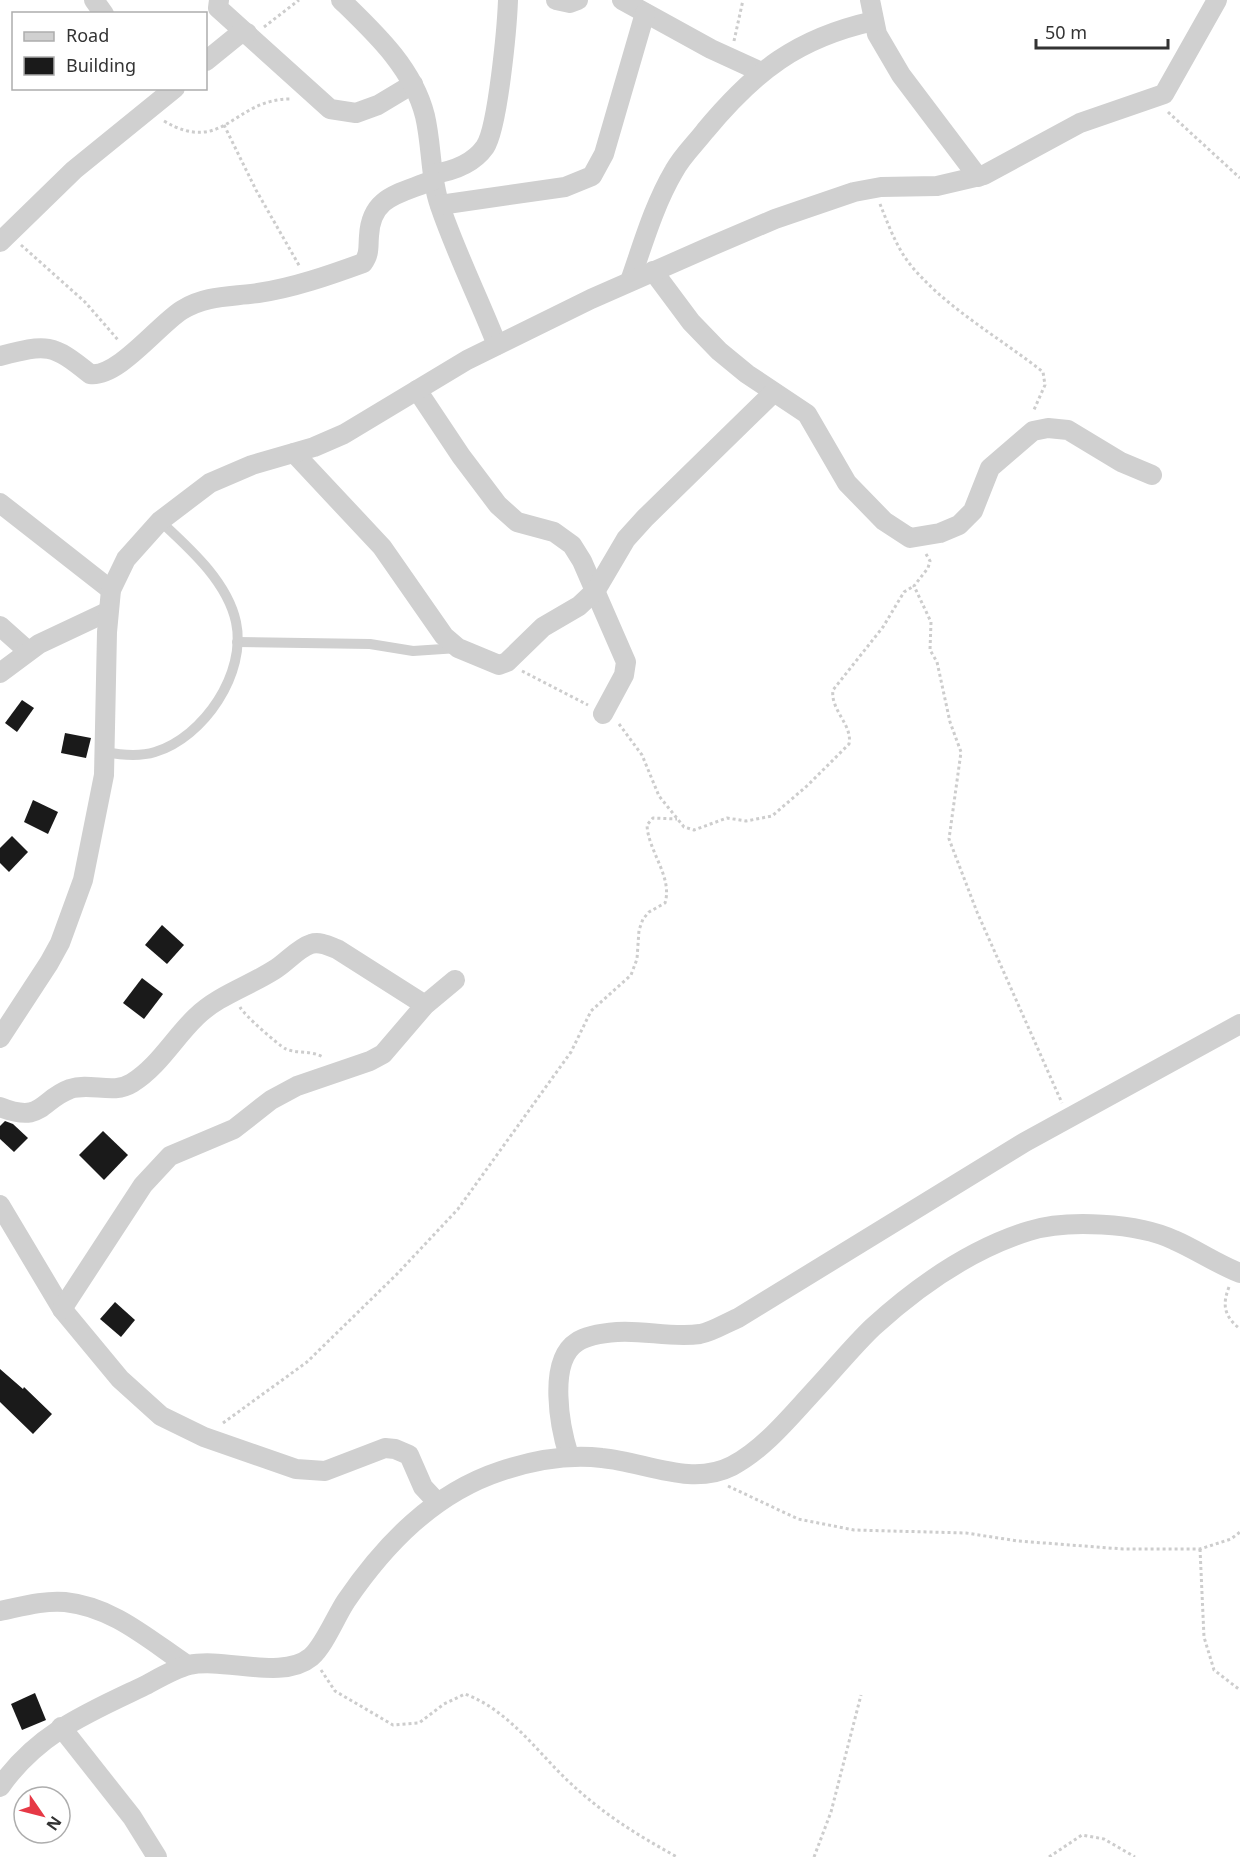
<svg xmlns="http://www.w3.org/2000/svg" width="1240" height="1857" viewBox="0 0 1240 1857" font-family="'Noto Sans',sans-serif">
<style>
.building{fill:#1a1a1a}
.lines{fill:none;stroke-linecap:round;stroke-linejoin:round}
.path{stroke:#cdcdcd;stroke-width:3;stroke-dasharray:3 3;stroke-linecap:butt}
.lane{stroke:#d0d0d0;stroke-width:10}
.street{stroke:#d0d0d0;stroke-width:20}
</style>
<rect width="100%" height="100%" fill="#fff"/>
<!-- building -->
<g class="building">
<path d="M 22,700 L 34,708 L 17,732 L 5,723 Z"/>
<path d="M 65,733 L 91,738 L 86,758 L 61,753 Z"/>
<path d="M 33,800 L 58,812 L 48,834 L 24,822 Z"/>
<path d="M 12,836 L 28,852 L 9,872 L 0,863 L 0,848 Z"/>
<path d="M 162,925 L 184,945 L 167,964 L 145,945 Z"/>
<path d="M 142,978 L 163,994 L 144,1019 L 123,1003 Z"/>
<path d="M 5,1121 L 13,1124 L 28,1138 L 14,1152 L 0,1139 L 0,1126 Z"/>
<path d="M 103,1131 L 128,1155 L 104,1180 L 79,1155 Z"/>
<path d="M 115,1302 L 135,1320 L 121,1337 L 100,1319 Z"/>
<path d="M 0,1369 L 23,1389 L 24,1387 L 52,1414 L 33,1434 L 0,1402 Z"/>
<path d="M 35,1693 L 46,1720 L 22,1730 L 11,1704 Z"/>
</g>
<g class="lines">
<!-- path -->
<g class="path">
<path d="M 264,27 L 299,0"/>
<path d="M 734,41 L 743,0"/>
<path d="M 1168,112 L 1240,178"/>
<path d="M 164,121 C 224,156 233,99 290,99"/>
<path d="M 224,125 L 256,190 L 300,267"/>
<path d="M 880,204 C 888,224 896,246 909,263 C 944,307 999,337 1043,372 L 1045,385 L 1033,412"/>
<path d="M 21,245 L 85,302 L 119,341"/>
<path d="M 926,554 L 930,561 L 928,568 L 914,586 L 931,622 L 930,650 L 937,662 L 950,722 L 961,752 L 949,839 L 977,912 L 1062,1103"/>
<path d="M 522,671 L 588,705"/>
<path d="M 619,724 L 642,755 L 659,796 L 684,827 L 694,830 L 727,818 L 746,821 L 772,816 L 808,785 L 849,744 C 853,725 830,710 833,690 L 883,627 L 904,592 L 914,586"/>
<path d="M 240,1007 C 244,1015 278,1045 286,1049 C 298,1054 310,1050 323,1057"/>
<path d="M 1229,1287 C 1222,1305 1224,1316 1240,1329"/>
<path d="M 223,1423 L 307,1362 L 397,1274 L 458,1209 L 571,1052 L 591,1011 L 631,975 L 637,959 L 639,930 L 643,919 L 649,912 L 665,903 C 673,877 648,851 647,825 L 653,818 L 677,819"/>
<path d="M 728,1486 L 798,1519 L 854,1530 L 966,1533 L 1018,1541 L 1123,1549 L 1200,1549 L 1231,1539 L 1240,1532"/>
<path d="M 1200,1549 L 1204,1637 L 1214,1670 L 1240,1690"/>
<path d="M 321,1670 L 335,1691 L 393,1725 L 419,1723 L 444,1704 L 465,1694 C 508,1710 535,1749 567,1780 C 603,1814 634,1833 677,1857"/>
<path d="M 814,1857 L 831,1812 L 861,1695"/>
<path d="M 1049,1857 L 1082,1835 L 1104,1839 L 1135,1857"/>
</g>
<!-- lane -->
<g class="lane">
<path d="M 237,642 L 370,644 L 413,651 L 458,648"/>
<path d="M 105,752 C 121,755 139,757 155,752 C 204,737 247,673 236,622 C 227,581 189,548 160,521"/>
</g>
<!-- street -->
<g class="street">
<path d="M 94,0 L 104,14"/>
<path d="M 219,0 L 218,8 L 330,109 L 356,113 L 378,105 L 413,84"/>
<path d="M 341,0 C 375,33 413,68 425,116 C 432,146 430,177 440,206 C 456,253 479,299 497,345"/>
<path d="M 556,0 L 570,3 L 578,0"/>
<path d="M 622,0 L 711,49 L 761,72"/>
<path d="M 870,0 L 877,34 L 901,75 L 978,177"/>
<path d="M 206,61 L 238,35 L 247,33"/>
<path d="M 433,174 C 453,171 473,164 485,147 C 498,128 507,26 508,0"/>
<path d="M 440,205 L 565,187 L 592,176 L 604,154 L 645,13"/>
<path d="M 0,242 L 74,170 L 175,88"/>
<path d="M 653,271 L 691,322 L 719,351 L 747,374 L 807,414 L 847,483 L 884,521 L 910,538 L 940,533 L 959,525 L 973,511 L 990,468 L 1033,431 L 1048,428 L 1068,430 L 1121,462 L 1152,475"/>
<path d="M 630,281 C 643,244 654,205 674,171 C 682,156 695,144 705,131 C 755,71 797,38 874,21"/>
<path d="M 0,356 C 47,344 52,343 90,374 C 118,378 159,324 182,310 C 206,295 231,297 258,293 C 293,288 330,275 363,263 C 370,254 368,246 369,236 C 371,195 401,194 433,180"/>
<path d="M 417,390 L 461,456 L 498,505 L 517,522 L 554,532 L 572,545 L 582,561 L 626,662 L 624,675 L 603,714"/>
<path d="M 294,453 L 382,547 L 444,636 L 458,648 L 499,665 L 507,662 L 543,627 L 579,606 L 596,590 L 626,539 L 645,518 L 773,393"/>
<path d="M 0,503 L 111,590"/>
<path d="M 0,626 L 28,651"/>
<path d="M 0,673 L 39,644 L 107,612"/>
<path d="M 0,1038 L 49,963 L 60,943 L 83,880 L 104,775 L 107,632 L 111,590 L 126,559 L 160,521 L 210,483 L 252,465 L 314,447 L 344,434 L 467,360 L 591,299 L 707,248 L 775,219 L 854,192 L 881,187 L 937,186 L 984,175 L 1080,123 L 1164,94 L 1217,0"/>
<path d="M 0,1107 C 43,1124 40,1100 70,1089 C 91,1082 113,1095 132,1083 C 159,1066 174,1038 196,1017 C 217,996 249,986 274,970 C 286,963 298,948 311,944 C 320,941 329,946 337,949 L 425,1005"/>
<path d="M 0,1205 L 62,1309 L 120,1379 L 161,1416 L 204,1437 L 296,1469 L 325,1471 L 385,1448 L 395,1449 L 409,1455 L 423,1487 L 437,1502"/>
<path d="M 62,1309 L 143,1185 L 170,1156 L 234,1129 L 271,1100 L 297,1086 L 370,1061 L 383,1054 L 425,1005 L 455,980"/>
<path d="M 569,1456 C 560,1428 547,1361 577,1342 C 587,1335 604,1333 617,1332 C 644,1330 672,1338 700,1334 C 712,1332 726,1323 738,1318 L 1025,1142 L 1240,1024"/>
<path d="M 0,1611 C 20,1607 44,1600 65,1602 C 113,1607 148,1639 187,1665"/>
<path d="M 61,1727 L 132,1817 L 157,1857"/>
<path d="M 0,1787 C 37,1734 85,1714 142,1687 C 156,1680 173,1669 189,1665 C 225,1657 282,1681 311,1657 C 324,1646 336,1616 346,1601 C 385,1544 434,1493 501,1471 C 534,1460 568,1454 602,1458 C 645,1462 691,1487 732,1466 C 764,1449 789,1418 813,1392 C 833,1371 852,1347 873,1327 C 918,1286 971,1249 1029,1231 C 1067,1219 1138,1223 1174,1240 C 1197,1250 1217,1264 1240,1273"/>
</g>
</g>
<!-- legend -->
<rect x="12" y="12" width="195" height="78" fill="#ffffff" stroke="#adadad" stroke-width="1.5"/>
<rect x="24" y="32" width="30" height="9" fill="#d0d0d0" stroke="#adadad" stroke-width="1.5"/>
<text x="66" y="42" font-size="18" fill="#333333">Road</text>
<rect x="24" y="57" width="30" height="18" fill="#1a1a1a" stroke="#adadad" stroke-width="1.5"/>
<text x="66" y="72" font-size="18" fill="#333333">Building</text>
<!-- north arrow -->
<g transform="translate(42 1815) rotate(125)"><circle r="28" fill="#ffffff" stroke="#adadad" stroke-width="1.5"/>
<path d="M0-4.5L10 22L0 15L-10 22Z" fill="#e63946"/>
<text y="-9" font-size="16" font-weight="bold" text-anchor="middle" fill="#333333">N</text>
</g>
<!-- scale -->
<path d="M1036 39v9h132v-9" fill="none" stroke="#333333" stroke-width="3"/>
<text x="1045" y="39" font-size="18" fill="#333333" stroke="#ffffff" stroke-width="4.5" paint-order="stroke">50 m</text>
</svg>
